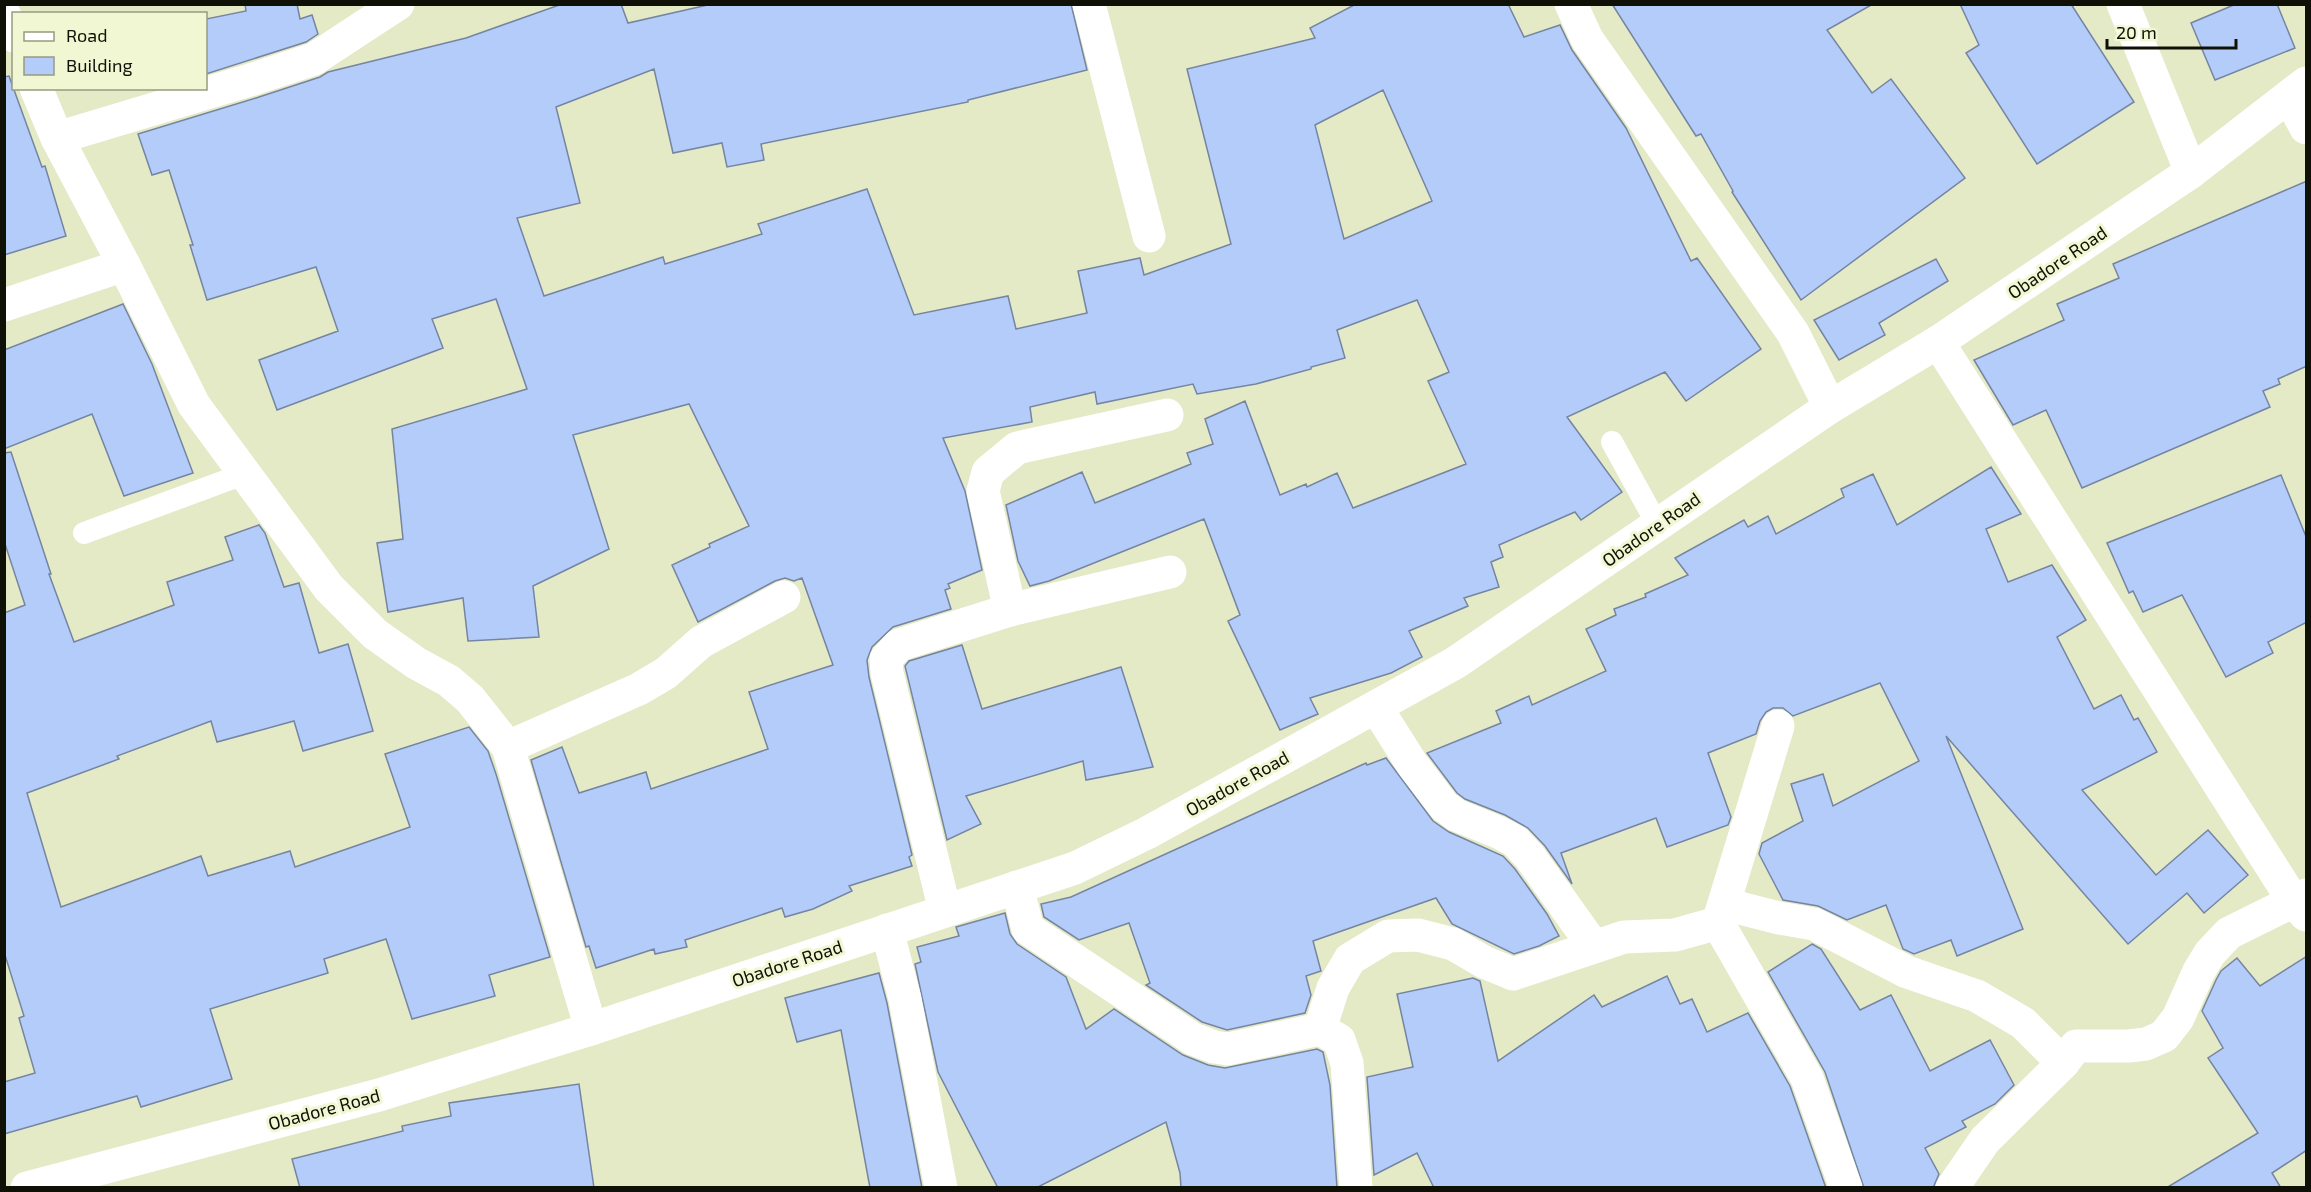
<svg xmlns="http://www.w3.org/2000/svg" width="2311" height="1192" viewBox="0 0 2311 1192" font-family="'Exo 2',sans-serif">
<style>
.building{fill:#b3ccfa;stroke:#7585a1;stroke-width:1.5;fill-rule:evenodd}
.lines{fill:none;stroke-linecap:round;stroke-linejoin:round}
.service{stroke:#fff;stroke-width:22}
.minor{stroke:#fff;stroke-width:33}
.labels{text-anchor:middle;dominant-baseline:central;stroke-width:6;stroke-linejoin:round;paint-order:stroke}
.street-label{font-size:18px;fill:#101106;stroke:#f2f7d3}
</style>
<rect width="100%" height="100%" fill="#e4e9c6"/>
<!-- building -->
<g class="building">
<path d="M 245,4 L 297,4 L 300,19 L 312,15 L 318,34 L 306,42 L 206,74 L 206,19 L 246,11 Z"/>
<path d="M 562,4 L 621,4 L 628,23 L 712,4 L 1071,4 L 1087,70 L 968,100 L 968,102 L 761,144 L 764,160 L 727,167 L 722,143 L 673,153 L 654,69 L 556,107 L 580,203 L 517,218 L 544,296 L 663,257 L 665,264 L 762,234 L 758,224 L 867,189 L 914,315 L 1008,296 L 1016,329 L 1087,313 L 1078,271 L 1140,258 L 1144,275 L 1231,244 L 1187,69 L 1315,38 L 1310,28 L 1356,4 L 1508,4 L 1524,37 L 1560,25 L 1572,50 L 1626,128 L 1691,261 L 1697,258 L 1761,349 L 1686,401 L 1665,372 L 1567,417 L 1622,492 L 1581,520 L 1575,512 L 1499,545 L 1503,557 L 1491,562 L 1499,587 L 1464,598 L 1468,606 L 1409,631 L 1422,657 L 1391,673 L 1310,698 L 1318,714 L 1280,730 L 1228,621 L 1240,615 L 1204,519 L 1049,581 L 1030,586 L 1018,561 L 1006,505 L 1082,472 L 1095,503 L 1191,464 L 1187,453 L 1213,444 L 1205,419 L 1245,401 L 1280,495 L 1306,484 L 1307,487 L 1337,473 L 1353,508 L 1466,464 L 1428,381 L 1449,372 L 1417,300 L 1337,330 L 1345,358 L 1311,367 L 1311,369 L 1256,384 L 1197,394 L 1193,384 L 1097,404 L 1095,392 L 1030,407 L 1032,422 L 943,438 L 965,491 L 982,570 L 948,584 L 950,588 L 945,590 L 951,609 L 893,627 L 872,647 L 867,660 L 869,677 L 912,855 L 909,857 L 912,866 L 849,886 L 852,891 L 813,909 L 785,917 L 782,908 L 685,940 L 687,947 L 655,954 L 654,949 L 596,968 L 589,946 L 586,947 L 531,760 L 562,747 L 579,793 L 646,772 L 651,789 L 768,749 L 749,692 L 833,665 L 802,578 L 794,581 L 785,578 L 775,581 L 698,622 L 672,565 L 710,547 L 709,544 L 749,526 L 689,404 L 573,435 L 609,549 L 533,586 L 539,637 L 468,641 L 463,598 L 388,612 L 377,543 L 403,539 L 392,429 L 527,389 L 496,299 L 432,319 L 443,348 L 277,410 L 259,360 L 338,331 L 316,267 L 207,300 L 190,245 L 193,245 L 169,170 L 152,175 L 138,134 L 256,98 L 320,77 L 328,72 L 466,38 ZM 1383,90 L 1432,201 L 1344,239 L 1315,125 Z"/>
<path d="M 1612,4 L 1873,4 L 1827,30 L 1872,93 L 1891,79 L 1965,178 L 1801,300 L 1732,192 L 1733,191 L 1701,134 L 1696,136 Z"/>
<path d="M 1960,4 L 2071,4 L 2134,102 L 2037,164 L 1966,53 L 1979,45 Z"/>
<path d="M 2236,4 L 2277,4 L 2295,48 L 2215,80 L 2191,23 Z"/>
<path d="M 9,76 L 42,167 L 45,166 L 66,236 L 4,255 L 4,77 Z"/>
<path d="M 2307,181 L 2307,366 L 2278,379 L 2280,384 L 2263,391 L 2270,407 L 2082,488 L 2046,410 L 2013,425 L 1974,360 L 2064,320 L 2057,304 L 2119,278 L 2113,264 Z"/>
<path d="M 1936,259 L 1948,281 L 1879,323 L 1885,335 L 1839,360 L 1814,320 Z"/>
<path d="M 123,304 L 152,364 L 193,473 L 124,496 L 92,414 L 4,449 L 4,350 Z"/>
<path d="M 11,452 L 51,574 L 49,574 L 74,642 L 174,605 L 167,582 L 233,560 L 225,537 L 259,525 L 265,533 L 284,587 L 299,583 L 319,653 L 348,644 L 373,731 L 303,751 L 294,721 L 217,742 L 211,721 L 117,756 L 119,759 L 27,793 L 61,907 L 201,856 L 208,876 L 290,851 L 295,867 L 410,827 L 385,754 L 469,727 L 488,751 L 496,774 L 550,957 L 489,975 L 495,996 L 412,1019 L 386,939 L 324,959 L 328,973 L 210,1009 L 232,1079 L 141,1107 L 137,1096 L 4,1134 L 4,1082 L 35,1073 L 19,1018 L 24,1016 L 4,952 L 4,613 L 25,605 L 4,541 L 4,453 Z"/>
<path d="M 1991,467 L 2021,514 L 1986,529 L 2008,582 L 2052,565 L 2086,620 L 2057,637 L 2094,709 L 2121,695 L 2134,720 L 2138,718 L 2157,752 L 2082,790 L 2156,875 L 2208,830 L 2248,875 L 2204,913 L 2187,893 L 2128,944 L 1946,736 L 2023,929 L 1957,956 L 1951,940 L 1914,954 L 1903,949 L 1886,905 L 1847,920 L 1818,906 L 1783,900 L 1759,854 L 1762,843 L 1803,821 L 1791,784 L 1823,774 L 1833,806 L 1919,761 L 1880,683 L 1793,716 L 1783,708 L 1773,708 L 1766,712 L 1760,721 L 1756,734 L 1708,753 L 1731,817 L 1728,825 L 1667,847 L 1656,818 L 1561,853 L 1572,884 L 1545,846 L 1528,828 L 1505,815 L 1465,799 L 1457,793 L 1427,753 L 1501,723 L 1496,711 L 1529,696 L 1532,705 L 1606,671 L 1586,629 L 1616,615 L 1614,609 L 1646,597 L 1645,594 L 1688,575 L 1675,558 L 1744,520 L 1748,527 L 1768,516 L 1776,534 L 1844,497 L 1841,489 L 1873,474 L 1897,525 Z"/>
<path d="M 2281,475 L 2307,539 L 2307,622 L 2268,642 L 2273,653 L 2226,677 L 2182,595 L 2143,612 L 2133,591 L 2129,593 L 2107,543 Z"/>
<path d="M 962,645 L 982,709 L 1121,667 L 1153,767 L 1086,780 L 1083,761 L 966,796 L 981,824 L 947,840 L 905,666 L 909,661 Z"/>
<path d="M 1386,758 L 1433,821 L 1449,832 L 1503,856 L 1515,869 L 1547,914 L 1559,936 L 1539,946 L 1514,954 L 1452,924 L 1436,898 L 1313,941 L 1321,971 L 1306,976 L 1311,995 L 1305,1013 L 1227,1030 L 1202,1022 L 1146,985 L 1150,983 L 1129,923 L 1079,940 L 1044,917 L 1041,904 L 1071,897 L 1366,763 L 1367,765 Z"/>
<path d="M 1005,913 L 1010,934 L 1017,944 L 1066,977 L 1086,1029 L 1114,1009 L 1183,1055 L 1208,1065 L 1225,1068 L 1317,1049 L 1323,1052 L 1330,1085 L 1337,1188 L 1181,1188 L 1180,1173 L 1166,1122 L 1036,1188 L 998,1188 L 938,1072 L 915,964 L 921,962 L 917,947 L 959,936 L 956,927 Z"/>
<path d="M 1812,944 L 1821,949 L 1860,1010 L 1891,995 L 1930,1071 L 1990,1040 L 2014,1085 L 1995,1104 L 1962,1121 L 1966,1127 L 1925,1148 L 1939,1174 L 1933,1188 L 1864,1188 L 1825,1072 L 1768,972 Z"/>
<path d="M 2307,956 L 2307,1150 L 2272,1173 L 2281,1188 L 2166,1188 L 2258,1133 L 2208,1058 L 2223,1048 L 2202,1011 L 2216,980 L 2221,971 L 2237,958 L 2260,986 Z"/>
<path d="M 879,973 L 887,1003 L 922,1188 L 870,1188 L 841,1030 L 797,1042 L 785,998 Z"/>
<path d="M 1667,976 L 1680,1004 L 1692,999 L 1707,1032 L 1748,1013 L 1790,1086 L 1826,1188 L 1434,1188 L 1417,1153 L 1374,1175 L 1367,1077 L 1413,1067 L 1397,994 L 1473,978 L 1480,981 L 1498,1061 L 1594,995 L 1602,1007 Z"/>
<path d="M 579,1084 L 594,1188 L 300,1188 L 292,1159 L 403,1131 L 402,1126 L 451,1116 L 449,1103 Z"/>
</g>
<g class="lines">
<!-- service -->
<g class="service">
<path d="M 1612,442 L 1657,524"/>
<path d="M 84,533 L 244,474"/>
</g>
<!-- minor -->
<g class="minor">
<path d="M 1089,4 L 1149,236"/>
<path d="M 1571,4 L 1587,39 L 1793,333 L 1830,407"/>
<path d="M 2123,4 L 2191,172"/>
<path d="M 4,14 L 14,36"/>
<path d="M 36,88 L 57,138 L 124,265 L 194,405 L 329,588 L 375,634 L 416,663 L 449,681 L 470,699 L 508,747 L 591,1029"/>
<path d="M 2289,97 L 2306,128"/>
<path d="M 57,138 L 250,80 L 314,59 L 398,4"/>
<path d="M 4,305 L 124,265"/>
<path d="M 1938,342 L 2294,902 L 2306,915"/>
<path d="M 1010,610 L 983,491 L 988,472 L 1017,448 L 1167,415"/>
<path d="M 1376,707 L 1412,764 L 1444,806 L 1456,815 L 1498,832 L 1515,841 L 1530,857 L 1594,947"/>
<path d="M 508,747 L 639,689 L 666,673 L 701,642 L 784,597"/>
<path d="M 1017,887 L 1028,929 L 1193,1039 L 1214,1047 L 1228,1049 L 1320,1029 L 1339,1040 L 1347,1063 L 1356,1188"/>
<path d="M 1724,904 L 1779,918 L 1814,924 L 1907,972 L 1977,996 L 2023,1023 L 2063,1063"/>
<path d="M 945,911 L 887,673 L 886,659 L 899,645 L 1010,610 L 1170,572"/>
<path d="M 1718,923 L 1807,1078 L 1846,1188"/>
<path d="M 887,930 L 905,999 L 941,1188"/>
<path d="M 1320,1029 L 1333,988 L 1350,959 L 1388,936 L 1418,935 L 1453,944 L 1484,962 L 1513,974 L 1624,937 L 1675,935 L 1718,923 L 1778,726"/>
<path d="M 27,1188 L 379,1095 L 591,1029 L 1075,868 L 1147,833 L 1455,663 L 1830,407 L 1938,342 L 2191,172 L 2306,83"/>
<path d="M 1952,1188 L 1985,1140 L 2063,1063 L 2076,1046 L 2129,1046 L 2146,1044 L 2164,1036 L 2178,1018 L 2199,971 L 2210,953 L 2229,933 L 2306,895"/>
</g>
</g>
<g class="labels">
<!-- street labels -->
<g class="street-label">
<text transform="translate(2057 262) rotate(-34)">Obadore Road</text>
<text transform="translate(1651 529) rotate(-35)">Obadore Road</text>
<text transform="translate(1237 783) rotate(-29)">Obadore Road</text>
<text transform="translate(787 963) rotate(-18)">Obadore Road</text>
<text transform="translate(324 1109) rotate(-15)">Obadore Road</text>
</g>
</g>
<!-- border -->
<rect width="2311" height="1192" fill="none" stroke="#101106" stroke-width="12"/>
<!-- legend -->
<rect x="12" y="12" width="195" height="78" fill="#f2f7d3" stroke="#989b81" stroke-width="1.5"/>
<rect x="24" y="32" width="30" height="9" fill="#ffffff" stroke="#989b81" stroke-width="1.5"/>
<text x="66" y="42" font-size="18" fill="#101106">Road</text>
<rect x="24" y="57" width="30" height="18" fill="#b3ccfa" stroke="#989b81" stroke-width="1.5"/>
<text x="66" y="72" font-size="18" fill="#101106">Building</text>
<!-- scale -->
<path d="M2107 39v9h129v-9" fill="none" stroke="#101106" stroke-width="3"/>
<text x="2116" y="39" font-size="18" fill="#101106" stroke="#f2f7d3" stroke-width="4.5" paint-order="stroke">20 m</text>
</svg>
